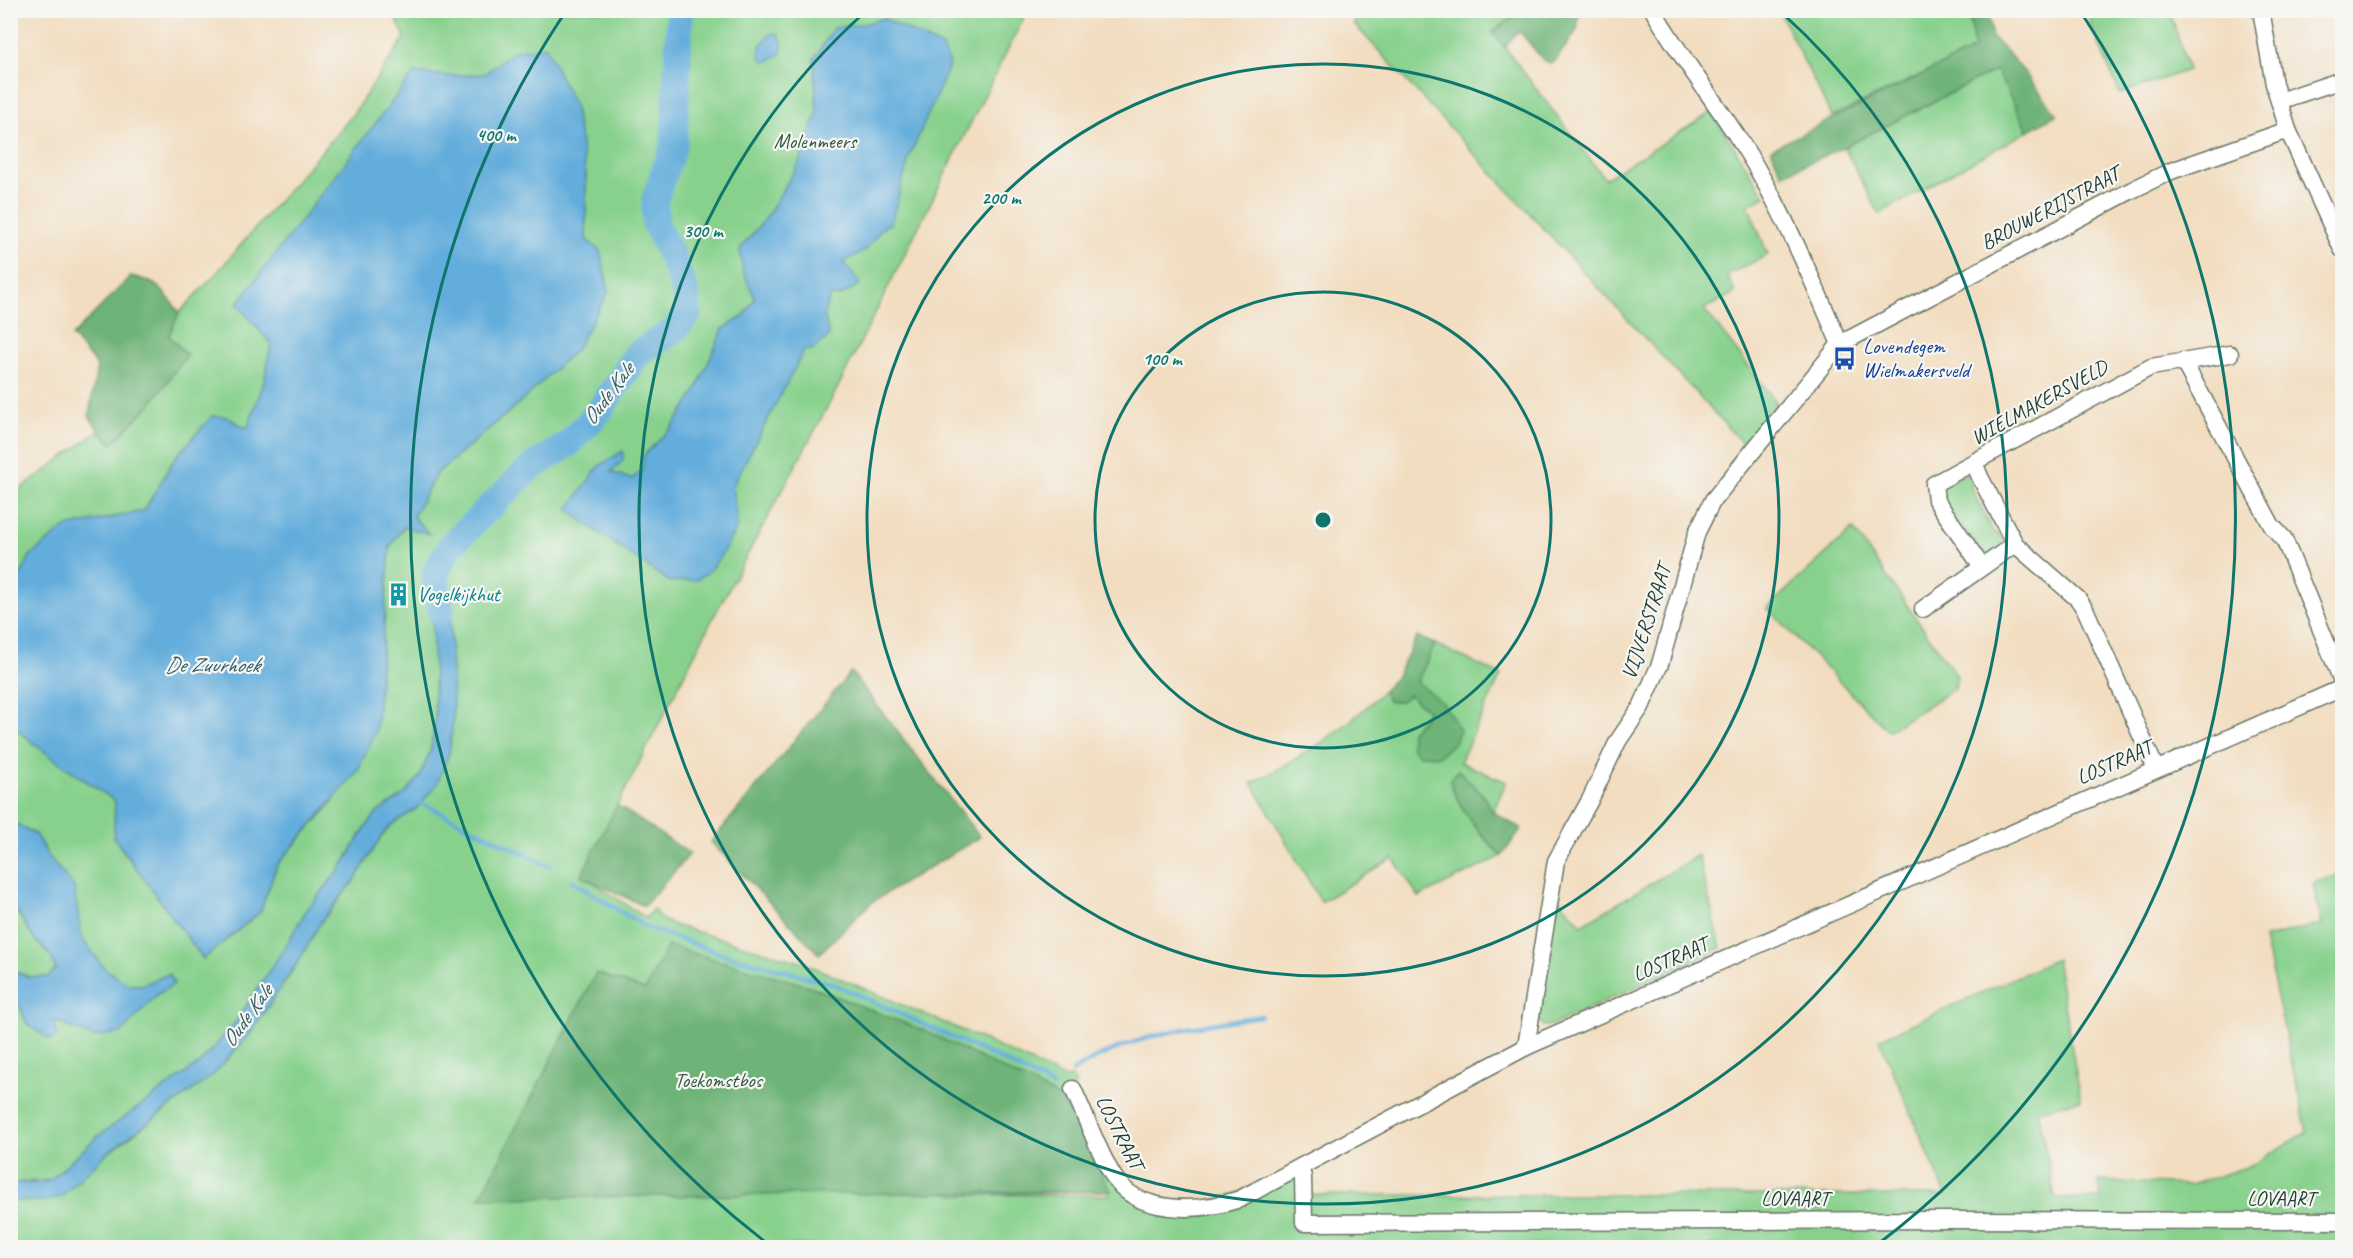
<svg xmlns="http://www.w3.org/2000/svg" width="2353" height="1258" viewBox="0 0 2353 1258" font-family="Caveat,sans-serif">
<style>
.green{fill:#88d18d;stroke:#548760;stroke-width:1.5;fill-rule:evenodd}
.forest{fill:#6eb378;stroke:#467856;stroke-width:1.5}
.water{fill:#64addc;stroke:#427588;stroke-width:1.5}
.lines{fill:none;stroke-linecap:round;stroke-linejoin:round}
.stream{stroke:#64addc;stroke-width:4.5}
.river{stroke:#64addc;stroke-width:27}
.minor-casing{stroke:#697565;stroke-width:19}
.minor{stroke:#fff;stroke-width:16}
.ring{fill:none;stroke:#0f766e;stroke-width:3}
.labels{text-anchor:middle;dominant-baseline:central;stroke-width:4.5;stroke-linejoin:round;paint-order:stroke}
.park-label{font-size:21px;fill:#345b46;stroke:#f6f6f2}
.street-label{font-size:21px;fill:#1f3d34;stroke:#f6f6f2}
.transit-label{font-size:21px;fill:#164399;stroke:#f6f6f2;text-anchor:start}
.culture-label{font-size:21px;fill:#0d838f;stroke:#f6f6f2;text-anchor:start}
.water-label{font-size:22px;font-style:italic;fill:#345f66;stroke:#f6f6f2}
.centre{fill:#0f766e;stroke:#f6f6f2;stroke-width:3}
.ring-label{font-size:18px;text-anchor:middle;font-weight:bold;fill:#0f766e;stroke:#f6f6f2;stroke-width:4.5;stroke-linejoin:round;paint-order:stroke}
</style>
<rect width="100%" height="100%" fill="#f6f6f2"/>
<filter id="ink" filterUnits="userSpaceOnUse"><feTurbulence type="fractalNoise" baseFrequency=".0167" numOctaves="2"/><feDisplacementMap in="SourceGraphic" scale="12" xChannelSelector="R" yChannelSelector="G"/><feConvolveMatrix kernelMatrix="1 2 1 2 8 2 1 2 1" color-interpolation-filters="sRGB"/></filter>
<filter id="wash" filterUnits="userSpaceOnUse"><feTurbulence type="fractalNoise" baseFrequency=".008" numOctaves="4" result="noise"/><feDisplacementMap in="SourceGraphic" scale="24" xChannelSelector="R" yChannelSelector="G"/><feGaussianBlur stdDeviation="1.35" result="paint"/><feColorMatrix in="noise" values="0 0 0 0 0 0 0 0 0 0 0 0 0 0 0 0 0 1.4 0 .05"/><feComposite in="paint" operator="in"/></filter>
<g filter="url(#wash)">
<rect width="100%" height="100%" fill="#f2ddc0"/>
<!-- green -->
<g class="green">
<path d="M 392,11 L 673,11 L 671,99 L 668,142 L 682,145 L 688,47 L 688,11 L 1027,11 L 835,393 L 712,620 L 582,875 L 646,918 L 653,909 L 661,919 L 674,925 L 804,963 L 980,1038 L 1066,1079 L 1072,1077 L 1076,1085 L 1064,1091 L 1125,1189 L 1200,1208 L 1300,1168 L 1305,1195 L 1946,1195 L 1879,1039 L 2056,959 L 2081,1100 L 2038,1110 L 2055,1198 L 2101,1199 L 2098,1181 L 2190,1185 L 2250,1166 L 2307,1132 L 2264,938 L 2322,924 L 2313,883 L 2342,874 L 2342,1246 L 11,1247 L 11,1201 L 43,1201 L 212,1076 L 250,1034 L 301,957 L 321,922 L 356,878 L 381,837 L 390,826 L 417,808 L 453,722 L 451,641 L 436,575 L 432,604 L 435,721 L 431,749 L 420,776 L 405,794 L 378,812 L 366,827 L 341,868 L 306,911 L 285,947 L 235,1023 L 200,1063 L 97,1137 L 50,1180 L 11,1183 L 10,901 L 34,939 L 51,956 L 56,969 L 48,977 L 29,977 L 16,972 L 13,990 L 27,1024 L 54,1020 L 93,1037 L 139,1012 L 156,995 L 174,984 L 169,974 L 143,985 L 129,985 L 105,969 L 82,939 L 73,887 L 49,857 L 35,834 L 11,821 L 11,725 L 50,756 L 115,801 L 114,838 L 203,959 L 260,912 L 277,865 L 332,803 L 376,731 L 390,546 L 404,526 L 428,533 L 413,517 L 436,474 L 525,398 L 600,251 L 586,239 L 586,174 L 514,51 L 485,74 L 450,76 L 414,74 L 271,344 L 265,379 L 248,427 L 243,427 L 227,417 L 175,458 L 144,511 L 66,527 L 30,556 L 11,597 L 11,496 L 99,431 L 112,443 L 180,312 L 215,275 L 351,117 L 405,37 ZM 1110,1192 L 1109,1195 L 950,1195 L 1110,1191 Z"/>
<path d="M 1366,11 L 1523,11 L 1493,32 L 1605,179 L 1712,112 L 1765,196 L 1748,205 L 1768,255 L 1727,275 L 1735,293 L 1704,309 L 1780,407 L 1746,447 L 1353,23 Z"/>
<path d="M 1779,11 L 1969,11 L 1975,49 L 1832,117 Z"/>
<path d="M 2085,11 L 2170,11 L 2188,70 L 2120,94 Z"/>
<path d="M 1996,70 L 2028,131 L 1879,214 L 1844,147 Z"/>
<path d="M 1964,474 L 1972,478 L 1971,487 L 1993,532 L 2000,535 L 2004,539 L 2002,546 L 1989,554 L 1982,554 L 1940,497 L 1940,487 Z"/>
<path d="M 1853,529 L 1957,676 L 1955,688 L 1888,731 L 1767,608 Z"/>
<path d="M 1435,644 L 1501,675 L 1460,762 L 1506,782 L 1493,812 L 1482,794 L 1452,787 C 1462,812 1482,839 1502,856 L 1419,897 L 1393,858 L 1321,902 L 1252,783 C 1301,758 1344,731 1383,691 L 1389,702 L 1409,695 L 1427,710 L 1425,717 L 1417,724 L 1444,704 L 1417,682 Z"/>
<path d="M 1698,855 L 1721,948 L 1553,1025 L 1543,1026 L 1538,1020 L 1556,896 L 1582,925 Z"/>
</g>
<!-- forest -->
<g class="forest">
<path d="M 1523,10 L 1580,11 L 1577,30 L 1556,60 L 1550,63 L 1543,60 L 1520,32 L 1513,36 L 1505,48 L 1492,32 Z"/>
<path d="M 1969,11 L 1988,11 L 1992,37 L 2016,62 L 2057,114 L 2028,131 L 1996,70 L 1844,147 L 1782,175 L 1771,149 L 1974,49 Z"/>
<path d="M 131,276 C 158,281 164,291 179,312 L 169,336 L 187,355 L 150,405 L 112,444 L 99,431 L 89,416 L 97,366 L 72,336 Z"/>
<path d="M 1417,637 L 1435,644 L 1417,682 L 1444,704 L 1460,730 L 1455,742 L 1439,756 L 1419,755 L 1411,747 L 1411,731 L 1425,717 L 1427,710 L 1409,695 L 1401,701 L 1389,702 L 1383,691 L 1396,677 Z"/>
<path d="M 851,672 L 980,837 L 872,902 L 819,954 L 711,842 Z"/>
<path d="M 1458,770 L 1482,794 L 1493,812 L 1521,829 L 1502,856 C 1484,840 1456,804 1450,781 Z"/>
<path d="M 617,805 L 690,854 L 644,906 L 581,876 Z"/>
<path d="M 668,946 L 809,986 L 930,1033 L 1061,1098 L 1111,1191 L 480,1198 L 596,973 L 645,990 Z"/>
</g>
<!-- water -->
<g class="water">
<path d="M 883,18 L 942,47 L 950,64 L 909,158 L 891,223 L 882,228 L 866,250 L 843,262 L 860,284 L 841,296 L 830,296 L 824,313 L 829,336 L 813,350 L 805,349 L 733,485 L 737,527 L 720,557 L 709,571 L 697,580 L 670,582 L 586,524 L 568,509 L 599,466 L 623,451 L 623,460 L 611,472 L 631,479 L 643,470 L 643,456 L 672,427 L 694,395 L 723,329 L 744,316 L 755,298 L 743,272 L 740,249 L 766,218 L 798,165 L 817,114 L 814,59 L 834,28 L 868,23 Z"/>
<path d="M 777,33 C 783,41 784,46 780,55 L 773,57 L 770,61 L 764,61 L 760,57 L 760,46 L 770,34 Z"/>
<path d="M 546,46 L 575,108 L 586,174 L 586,239 L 600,251 L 609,291 L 576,349 L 525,398 L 436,474 L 413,517 L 429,534 L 404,527 L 390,546 L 376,731 L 357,772 L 277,865 L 260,912 L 203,959 L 114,838 L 115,801 L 50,756 L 11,725 L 11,597 L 30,556 L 66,527 L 144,511 L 175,458 L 212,416 L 227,417 L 243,427 L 248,427 L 265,379 L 271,344 L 237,304 L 414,73 L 450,76 L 485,74 L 514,51 Z"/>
<path d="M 435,574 L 450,603 L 453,722 L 449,754 L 436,786 L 417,808 L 390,826 L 381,837 L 356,878 L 321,922 L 301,957 L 250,1034 L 212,1076 L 109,1151 L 61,1197 L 43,1201 L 11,1201 L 11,1183 L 40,1183 L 50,1180 L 97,1137 L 200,1063 L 235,1023 L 285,947 L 306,911 L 341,868 L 366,827 L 378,812 L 405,794 L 420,776 L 431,749 L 435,721 L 432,604 Z"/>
<path d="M 11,821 L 35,834 L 49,857 L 74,887 L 82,939 L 105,969 L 129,985 L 143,985 L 169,974 L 174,984 L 156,995 L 121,1033 L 93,1037 L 55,1021 L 57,1037 L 50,1040 L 27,1024 L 13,990 L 16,972 L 29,977 L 48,977 L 56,969 L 51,956 L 34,939 L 11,901 Z"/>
<path d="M 907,1245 L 2342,1247 L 577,1247 Z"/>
</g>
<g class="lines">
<!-- stream -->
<g class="stream">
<path d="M 417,801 L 549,866"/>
<path d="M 572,881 L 646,927 L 722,954 L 834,984 L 1000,1059 L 1052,1086"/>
<path d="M 1072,1072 C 1127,1035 1196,1026 1261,1016"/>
</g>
<!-- river -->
<path class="river" d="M 441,611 L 435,574 L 450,546 L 530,468 L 567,445 L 598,413 L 638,353 L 672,332 L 688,314 L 686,294 L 673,259 L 655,223 L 655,199 L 674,144 L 680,10"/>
</g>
</g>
<g filter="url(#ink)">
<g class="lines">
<defs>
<g id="minor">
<path d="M 1653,10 C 1681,58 1715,101 1744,147 C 1783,209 1811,278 1840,344"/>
<path d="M 2261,10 L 2274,84 L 2288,130 L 2342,249"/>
<path d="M 2279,101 L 2342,80"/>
<path d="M 2183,361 L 2272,526 L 2284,539 L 2342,681"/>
<path d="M 1974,462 L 1934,484 L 1936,500 L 1982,567"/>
<path d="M 1923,609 L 2015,544"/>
<path d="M 2156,769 L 2086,611 L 2078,599 L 2015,544 L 1980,477 L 1974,462 L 2151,367 L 2230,354"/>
<path d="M 1526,1047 L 1556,861 L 1590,800 L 1618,741 L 1641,707 L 1660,664 L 1697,532 L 1713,500 L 1840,344 L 2132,190 L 2171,171 L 2288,130"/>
<path d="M 1073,1089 C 1086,1117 1097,1148 1112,1174 C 1136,1216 1201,1212 1240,1199 L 1526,1047 L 2342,688"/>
<path d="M 1300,1168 L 1303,1177 L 1304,1223 L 1947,1220 L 2342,1221"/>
</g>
</defs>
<!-- minor casing -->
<use href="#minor" class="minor-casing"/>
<!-- minor -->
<use href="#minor" class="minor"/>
</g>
</g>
<!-- distance rings -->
<g class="ring">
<circle cx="1323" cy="520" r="228"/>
<circle cx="1323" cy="520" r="456"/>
<path d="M1781 12A684 684 0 1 1 865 12"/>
<path d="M768 1244A912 912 0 0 1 562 17M2084 17A912 912 0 0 1 1878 1244"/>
</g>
<!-- icons -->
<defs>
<symbol id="bus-bare" viewBox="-9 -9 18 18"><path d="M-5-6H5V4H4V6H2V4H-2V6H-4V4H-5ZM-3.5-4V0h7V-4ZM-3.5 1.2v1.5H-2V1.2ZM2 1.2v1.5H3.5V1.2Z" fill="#1a4fb4" stroke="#f6f6f2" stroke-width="2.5" paint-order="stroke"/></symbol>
<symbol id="building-bare" viewBox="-9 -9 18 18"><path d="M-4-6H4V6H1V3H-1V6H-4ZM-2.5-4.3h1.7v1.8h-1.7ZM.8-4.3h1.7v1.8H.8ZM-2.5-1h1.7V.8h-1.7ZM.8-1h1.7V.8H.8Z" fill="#0f9aa8" stroke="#f6f6f2" stroke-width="2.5" paint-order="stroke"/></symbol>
</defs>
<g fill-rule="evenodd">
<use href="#bus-bare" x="1828" y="342" width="33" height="33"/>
<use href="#building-bare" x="382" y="578" width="33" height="33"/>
</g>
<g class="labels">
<!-- park labels -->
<g class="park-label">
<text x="815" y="141">Molenmeers</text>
<text x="718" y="1080">Toekomstbos</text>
</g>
<!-- street labels -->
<g class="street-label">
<text transform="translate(2050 208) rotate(-28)">BROUWERIJSTRAAT</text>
<text transform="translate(2039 402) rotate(-29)">WIELMAKERSVELD</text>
<text transform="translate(1646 622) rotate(-72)">VIJVERSTRAAT</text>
<text transform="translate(2114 762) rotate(-24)">LOSTRAAT</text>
<text transform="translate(1670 959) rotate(-24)">LOSTRAAT</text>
<text transform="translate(1120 1132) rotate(63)">LOSTRAAT</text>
<text x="1795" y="1198">LOVAART</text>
<text x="2281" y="1198">LOVAART</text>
</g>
<!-- transit labels -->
<g class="transit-label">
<text x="1863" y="346">Lovendegem<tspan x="1863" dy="24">Wielmakersveld</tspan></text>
</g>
<!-- culture labels -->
<g class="culture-label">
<text x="417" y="594">Vogelkijkhut</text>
</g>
<!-- water labels -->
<g class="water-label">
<text transform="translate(608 394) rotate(-53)">Oude Kale</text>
<text x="212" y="665">De Zuurhoek</text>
<text transform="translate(247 1016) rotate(-54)">Oude Kale</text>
</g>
</g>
<circle cx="1323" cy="520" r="9" class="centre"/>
<g class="ring-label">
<text x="496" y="141">400 m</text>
<text x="1001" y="204">200 m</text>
<text x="703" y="237">300 m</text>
<text x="1162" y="365">100 m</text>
</g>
<!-- margin -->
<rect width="2353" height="1258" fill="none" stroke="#f6f6f2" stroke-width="36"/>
</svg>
